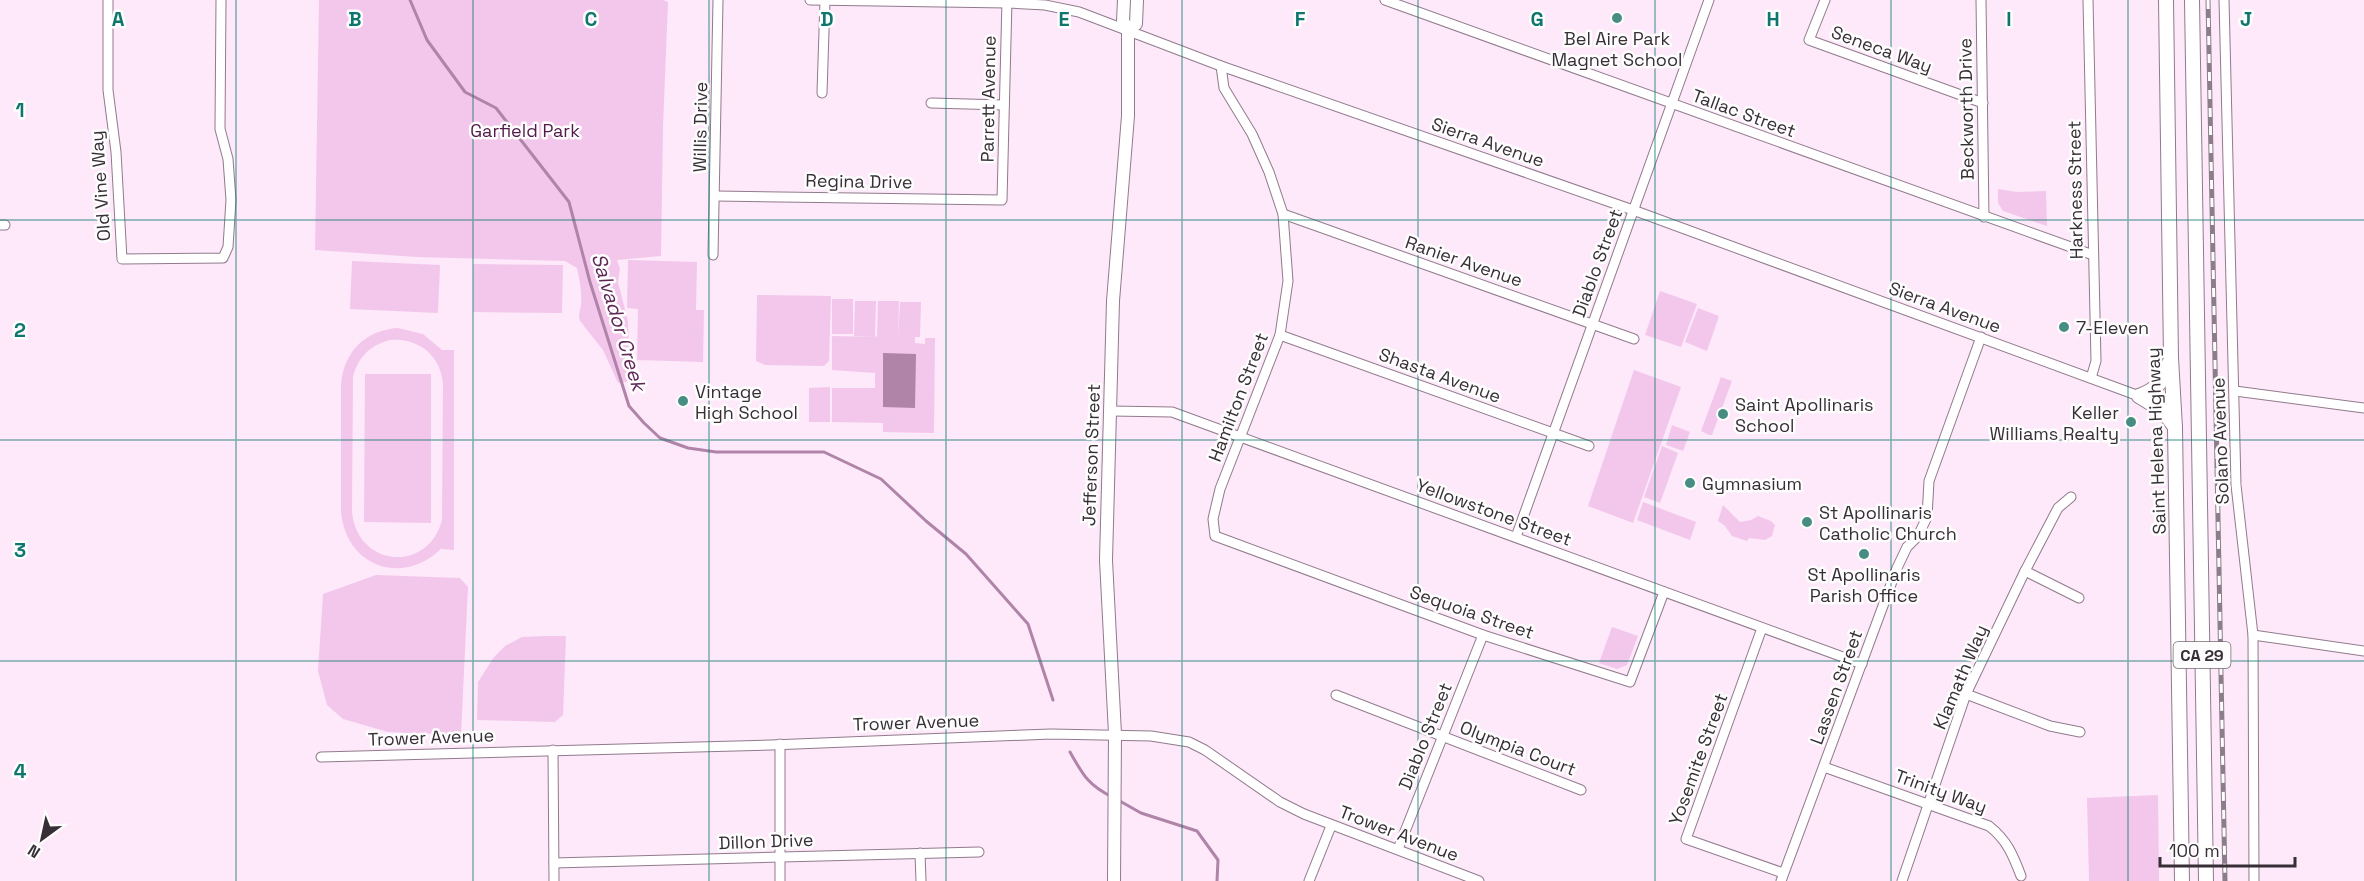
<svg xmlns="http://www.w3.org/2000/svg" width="2364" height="881" viewBox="0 0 2364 881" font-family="'Space Grotesk',sans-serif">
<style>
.green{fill:#f3c7eb;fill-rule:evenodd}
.water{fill:#b083a8}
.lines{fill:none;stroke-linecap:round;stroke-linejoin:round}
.stream{stroke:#b083a8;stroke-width:3}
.minor-casing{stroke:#917a8c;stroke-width:11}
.major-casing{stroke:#917a8c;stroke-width:14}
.highway-casing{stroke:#917a8c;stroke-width:16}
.minor{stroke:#fff;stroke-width:9}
.major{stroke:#fff;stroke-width:12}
.highway{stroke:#fff;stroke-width:14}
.rail-casing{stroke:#8b7d89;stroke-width:5}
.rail{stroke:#fdfdfd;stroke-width:3;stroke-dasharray:9;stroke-linecap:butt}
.grid{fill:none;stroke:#0f766e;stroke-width:1.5;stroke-opacity:0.55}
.poi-dot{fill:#488d84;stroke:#fdfdfd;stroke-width:2}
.labels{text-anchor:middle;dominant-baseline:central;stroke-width:5;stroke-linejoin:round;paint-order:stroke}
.shield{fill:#fdfdfd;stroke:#726c72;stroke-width:1.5}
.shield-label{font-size:16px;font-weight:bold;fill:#372e36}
.poi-label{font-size:18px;fill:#372e36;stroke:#fdfdfd;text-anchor:start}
.street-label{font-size:18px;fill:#372e36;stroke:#fdfdfd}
.park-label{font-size:18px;fill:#511a4a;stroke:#fdfdfd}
.water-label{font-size:20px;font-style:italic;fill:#5e2757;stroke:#fdfdfd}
.grid-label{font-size:20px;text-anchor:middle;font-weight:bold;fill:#0f766e;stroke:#fdfdfd;stroke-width:5;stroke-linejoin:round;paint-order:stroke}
</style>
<rect width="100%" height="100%" fill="#fde9f9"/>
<!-- green -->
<g class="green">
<path d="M 319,0 L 663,0 L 668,2 L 663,127 L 661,256 L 617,260 L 620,269 L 618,282 L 628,321 L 630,381 L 618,383 L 603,350 L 580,321 C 578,314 580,312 581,305 C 582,293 580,281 577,268 L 565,261 L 417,257 L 315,250 Z"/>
<path d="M 1998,189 L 2017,192 L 2046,191 L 2047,226 L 2003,211 L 1998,203 Z"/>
<path d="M 628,260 L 697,262 L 696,310 L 704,310 L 703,362 L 637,360 L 638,309 L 627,308 Z"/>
<path d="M 352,261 L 440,265 L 438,313 L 350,309 Z"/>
<path d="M 473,264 L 563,265 L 562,313 L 473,312 Z"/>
<path d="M 1660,291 L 1697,304 L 1681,347 L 1645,335 Z"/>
<path d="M 757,295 L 831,296 L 829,361 L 824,366 L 765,365 L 756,361 Z"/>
<rect x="832" y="299" width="21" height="35"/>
<path d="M 855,301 L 876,301 L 875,337 L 877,336 L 878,301 L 899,301 L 898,337 L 900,302 L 921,302 L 920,337 L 915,337 L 915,343 L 925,344 L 925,338 L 935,338 L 934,433 L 883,432 L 883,423 L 832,422 L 832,388 L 875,388 L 875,373 L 832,370 L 832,336 L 875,337 L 854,336 Z"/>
<path d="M 1698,308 L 1719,316 L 1707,351 L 1685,342 Z"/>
<path d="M 398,328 L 423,334 L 442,350 L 454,350 L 454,550 L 442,549 L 442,548 C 403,587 346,567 341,512 L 341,384 C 344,352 365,330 398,328 ZM 391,340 C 419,338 441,356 443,384 L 442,520 C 428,574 357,567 352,512 L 353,377 C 358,357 371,344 391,340 Z"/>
<path d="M 1634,370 L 1681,387 L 1633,523 L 1588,506 Z"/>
<path d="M 365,374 L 431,374 L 431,523 L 364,522 Z"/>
<path d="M 1721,377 L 1732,381 L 1712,435 L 1709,435 L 1701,431 Z"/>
<path d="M 830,387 L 830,422 L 809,422 L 809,388 Z"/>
<path d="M 1672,425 L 1690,432 L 1683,451 L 1666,445 Z"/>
<path d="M 1662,446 L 1678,453 L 1660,503 L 1644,497 Z"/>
<path d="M 1643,502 L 1696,522 L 1690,540 L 1637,520 Z"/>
<path d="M 1723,505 L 1740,522 L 1751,520 L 1758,516 L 1771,521 L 1775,525 L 1772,536 L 1765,540 L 1749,538 L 1747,541 L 1732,536 L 1725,526 L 1718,521 Z"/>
<path d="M 376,575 L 460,578 L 468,587 L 461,735 L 388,732 L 343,719 L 327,705 L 318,671 L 323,594 Z"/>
<path d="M 1612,627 L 1638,636 L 1627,665 L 1617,669 L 1599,663 Z"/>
<path d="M 544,636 L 566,636 L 563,715 L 555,722 L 477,720 L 478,682 L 494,657 L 505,646 L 522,637 Z"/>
<path d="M 2158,795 L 2159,881 L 2089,881 L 2087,798 Z"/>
</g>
<!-- water -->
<path class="water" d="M 883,353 L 916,354 L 915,408 L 883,407 Z"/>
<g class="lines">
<!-- stream -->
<g class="stream">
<path d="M 410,0 L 427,40 L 465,92 L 496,108 L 569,202 L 590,282 L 629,406 L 644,423 L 660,438 L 688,448 L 716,452 L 824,452 L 881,479 L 926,521 L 966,554 L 1028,624 L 1053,700"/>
<path d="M 1070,752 C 1083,775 1088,785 1112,797"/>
<path d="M 1118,800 L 1141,813 L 1197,831 L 1218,860 L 1217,881"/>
</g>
<defs>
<g id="minor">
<path d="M 108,0 L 108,90 L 116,152 L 122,259 L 223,258 L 228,247 L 231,200 L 228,159 L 220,129 L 221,0"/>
<path d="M 810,0 L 1007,3 L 1045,5 L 1079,12 L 1221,66 L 1633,210 L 2139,396"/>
<path d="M 1385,0 L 2093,255"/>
<path d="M 1825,0 L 1809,40 L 1983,103"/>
<path d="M 1981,0 L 1984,217"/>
<path d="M 2088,0 L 2096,361 L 2091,378"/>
<path d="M 2224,0 L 2236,485 L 2253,635 L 2254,881"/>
<path d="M 1221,66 L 1224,88 L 1252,134 L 1269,172 L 1283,214 L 1288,281 L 1280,335 L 1220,489 L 1213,519 L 1215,536 L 1483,635 L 1630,682 L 1664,592"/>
<path d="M 822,93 L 825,0"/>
<path d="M 931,103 L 1004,105"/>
<path d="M 716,196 L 1002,200 L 1007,0"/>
<path d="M 1283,214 L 1634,339"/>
<path d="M 0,225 L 5,225"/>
<path d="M 713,255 L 718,0"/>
<path d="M 1280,335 L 1589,446"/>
<path d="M 2235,391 L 2364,408"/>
<path d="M 1111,411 L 1172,412 L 1862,664"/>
<path d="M 1516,537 L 1709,0"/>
<path d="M 2025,571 L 2079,598"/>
<path d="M 1762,628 L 1686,839 L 1783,873"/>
<path d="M 2253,635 L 2364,651"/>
<path d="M 1966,694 L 2050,726 L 2080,732"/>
<path d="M 1336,695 L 1581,790"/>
<path d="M 553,750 L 554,881"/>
<path d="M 321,757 L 771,745 L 1051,734 L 1151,736 L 1189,742 L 1205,750 L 1280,802 L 1304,814 L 1479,881"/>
<path d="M 1824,767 L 1989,826 C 2007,840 2013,855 2021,876"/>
<path d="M 1398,849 L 1483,635"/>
<path d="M 920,853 L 921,881"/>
<path d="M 554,863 L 979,852"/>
<path d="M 780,881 L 780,744"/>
<path d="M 1309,881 L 1331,826"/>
<path d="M 1781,881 L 1897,568 L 1907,547 L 1918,536 L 1927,517 L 1929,481 L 1981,337"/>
<path d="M 1902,881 L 1966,694 L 2025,571 L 2058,508 L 2071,497"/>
</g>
<g id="major">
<path d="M 1128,30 L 1136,24 L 1137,0"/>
<path d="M 1114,881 L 1115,734 L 1106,560 L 1113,301 L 1128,116 L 1128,30 L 1123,21 L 1124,0"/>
</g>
<g id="highway">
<path d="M 2166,0 L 2171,358 L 2175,428 L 2182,881"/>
<path d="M 2192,0 L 2206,881"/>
<path d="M 2139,396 C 2158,389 2163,381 2169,363"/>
<path d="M 2139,396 L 2163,411 L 2175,427"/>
</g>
</defs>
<!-- minor casing -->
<use href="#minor" class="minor-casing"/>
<!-- major casing -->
<use href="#major" class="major-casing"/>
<!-- highway casing -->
<use href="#highway" class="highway-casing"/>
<!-- minor -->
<use href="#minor" class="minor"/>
<!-- major -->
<use href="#major" class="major"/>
<!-- highway -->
<use href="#highway" class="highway"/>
<defs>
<path id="rail" d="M 2208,0 L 2225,881"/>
</defs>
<!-- rail casing -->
<use href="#rail" class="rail-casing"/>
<!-- rail -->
<use href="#rail" class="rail"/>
</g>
<!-- grid -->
<path class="grid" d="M 236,0 L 236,881M 473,0 L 473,881M 709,0 L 709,881M 946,0 L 946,881M 1182,0 L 1182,881M 1418,0 L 1418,881M 1655,0 L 1655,881M 1891,0 L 1891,881M 2128,0 L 2128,881M 0,220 L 2364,220M 0,440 L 2364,440M 0,661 L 2364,661"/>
<!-- markers -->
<g class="poi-dot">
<circle cx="1617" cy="18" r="6"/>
<circle cx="2064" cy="327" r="6"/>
<circle cx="683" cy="401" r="6"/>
<circle cx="1723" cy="414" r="6"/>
<circle cx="2131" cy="422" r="6"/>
<circle cx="1690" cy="483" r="6"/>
<circle cx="1807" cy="522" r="6"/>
<circle cx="1864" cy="554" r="6"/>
</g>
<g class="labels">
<!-- shield labels -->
<rect class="shield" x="2173.5" y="642" width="57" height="26" rx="4.5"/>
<g class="shield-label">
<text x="2202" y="655">CA 29</text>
</g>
<!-- poi labels -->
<g class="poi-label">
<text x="1617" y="38" text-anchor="middle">Bel Aire Park<tspan x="1617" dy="21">Magnet School</tspan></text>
<text x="2076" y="327">7-Eleven</text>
<text x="695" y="391">Vintage<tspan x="695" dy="21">High School</tspan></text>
<text x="1735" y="404">Saint Apollinaris<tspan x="1735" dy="21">School</tspan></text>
<text x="2119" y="412" text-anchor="end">Keller<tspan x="2119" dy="21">Williams Realty</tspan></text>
<text x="1702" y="483">Gymnasium</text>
<text x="1819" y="512">St Apollinaris<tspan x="1819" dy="21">Catholic Church</tspan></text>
<text x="1864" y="574" text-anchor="middle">St Apollinaris<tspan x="1864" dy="21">Parish Office</tspan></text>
</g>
<!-- street labels -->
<g class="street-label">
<text transform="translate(1882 49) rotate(20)">Seneca Way</text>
<text transform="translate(988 99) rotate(-89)">Parrett Avenue</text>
<text transform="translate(1966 109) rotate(-91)">Beckworth Drive</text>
<text transform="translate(1744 113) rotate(20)">Tallac Street</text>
<text transform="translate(700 127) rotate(-89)">Willis Drive</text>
<text transform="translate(1488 142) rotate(19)">Sierra Avenue</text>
<text transform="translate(859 181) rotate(1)">Regina Drive</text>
<text transform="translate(100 186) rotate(-94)">Old Vine Way</text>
<text transform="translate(2075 190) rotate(-91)">Harkness Street</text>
<text transform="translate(1464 261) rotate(19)">Ranier Avenue</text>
<text transform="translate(1597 263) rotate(-70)">Diablo Street</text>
<text transform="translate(1945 307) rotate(20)">Sierra Avenue</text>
<text transform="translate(1440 375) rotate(20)">Shasta Avenue</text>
<text transform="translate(1238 397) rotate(-69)">Hamilton Street</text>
<text transform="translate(2156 441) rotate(-92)">Saint Helena Highway</text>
<text transform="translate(2220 441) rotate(-92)">Solano Avenue</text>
<text transform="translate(1091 455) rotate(-88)">Jefferson Street</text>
<text transform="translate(1494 512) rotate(20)">Yellowstone Street</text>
<text transform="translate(1472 612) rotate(19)">Sequoia Street</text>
<text transform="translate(1960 677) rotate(-67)">Klamath Way</text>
<text transform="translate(1836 687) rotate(-70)">Lassen Street</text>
<text transform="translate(916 722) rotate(-2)">Trower Avenue</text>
<text transform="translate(1425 736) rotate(-68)">Diablo Street</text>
<text transform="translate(431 737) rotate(-2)">Trower Avenue</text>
<text transform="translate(1518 748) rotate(21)">Olympia Court</text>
<text transform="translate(1698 759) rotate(-70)">Yosemite Street</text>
<text transform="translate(1941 791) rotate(20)">Trinity Way</text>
<text transform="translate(1399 833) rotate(21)">Trower Avenue</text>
<text transform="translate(766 841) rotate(-2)">Dillon Drive</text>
</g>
<!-- park labels -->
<g class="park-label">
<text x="525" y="130">Garfield Park</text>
</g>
<!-- water labels -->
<g class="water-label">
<text transform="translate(619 322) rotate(73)">Salvador Creek</text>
</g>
</g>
<g class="grid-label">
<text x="118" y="26">A</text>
<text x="355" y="26">B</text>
<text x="591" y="26">C</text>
<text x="827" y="26">D</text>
<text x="1064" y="26">E</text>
<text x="1300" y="26">F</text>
<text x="1537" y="26">G</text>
<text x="1773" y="26">H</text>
<text x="2009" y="26">I</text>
<text x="2246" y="26">J</text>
<text x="20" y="117">1</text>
<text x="20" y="337">2</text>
<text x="20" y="557">3</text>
<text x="20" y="778">4</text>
</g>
<!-- north arrow -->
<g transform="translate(42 839) rotate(213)" stroke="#fdfdfd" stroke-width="4.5" paint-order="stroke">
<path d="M0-4.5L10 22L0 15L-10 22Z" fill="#372e36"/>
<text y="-9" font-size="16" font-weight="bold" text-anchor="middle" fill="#372e36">N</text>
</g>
<!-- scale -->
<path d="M2160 857v9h135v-9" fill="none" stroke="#372e36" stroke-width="3"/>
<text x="2169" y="857" font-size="18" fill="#372e36" stroke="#fdfdfd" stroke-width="4.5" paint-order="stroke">100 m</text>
</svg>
